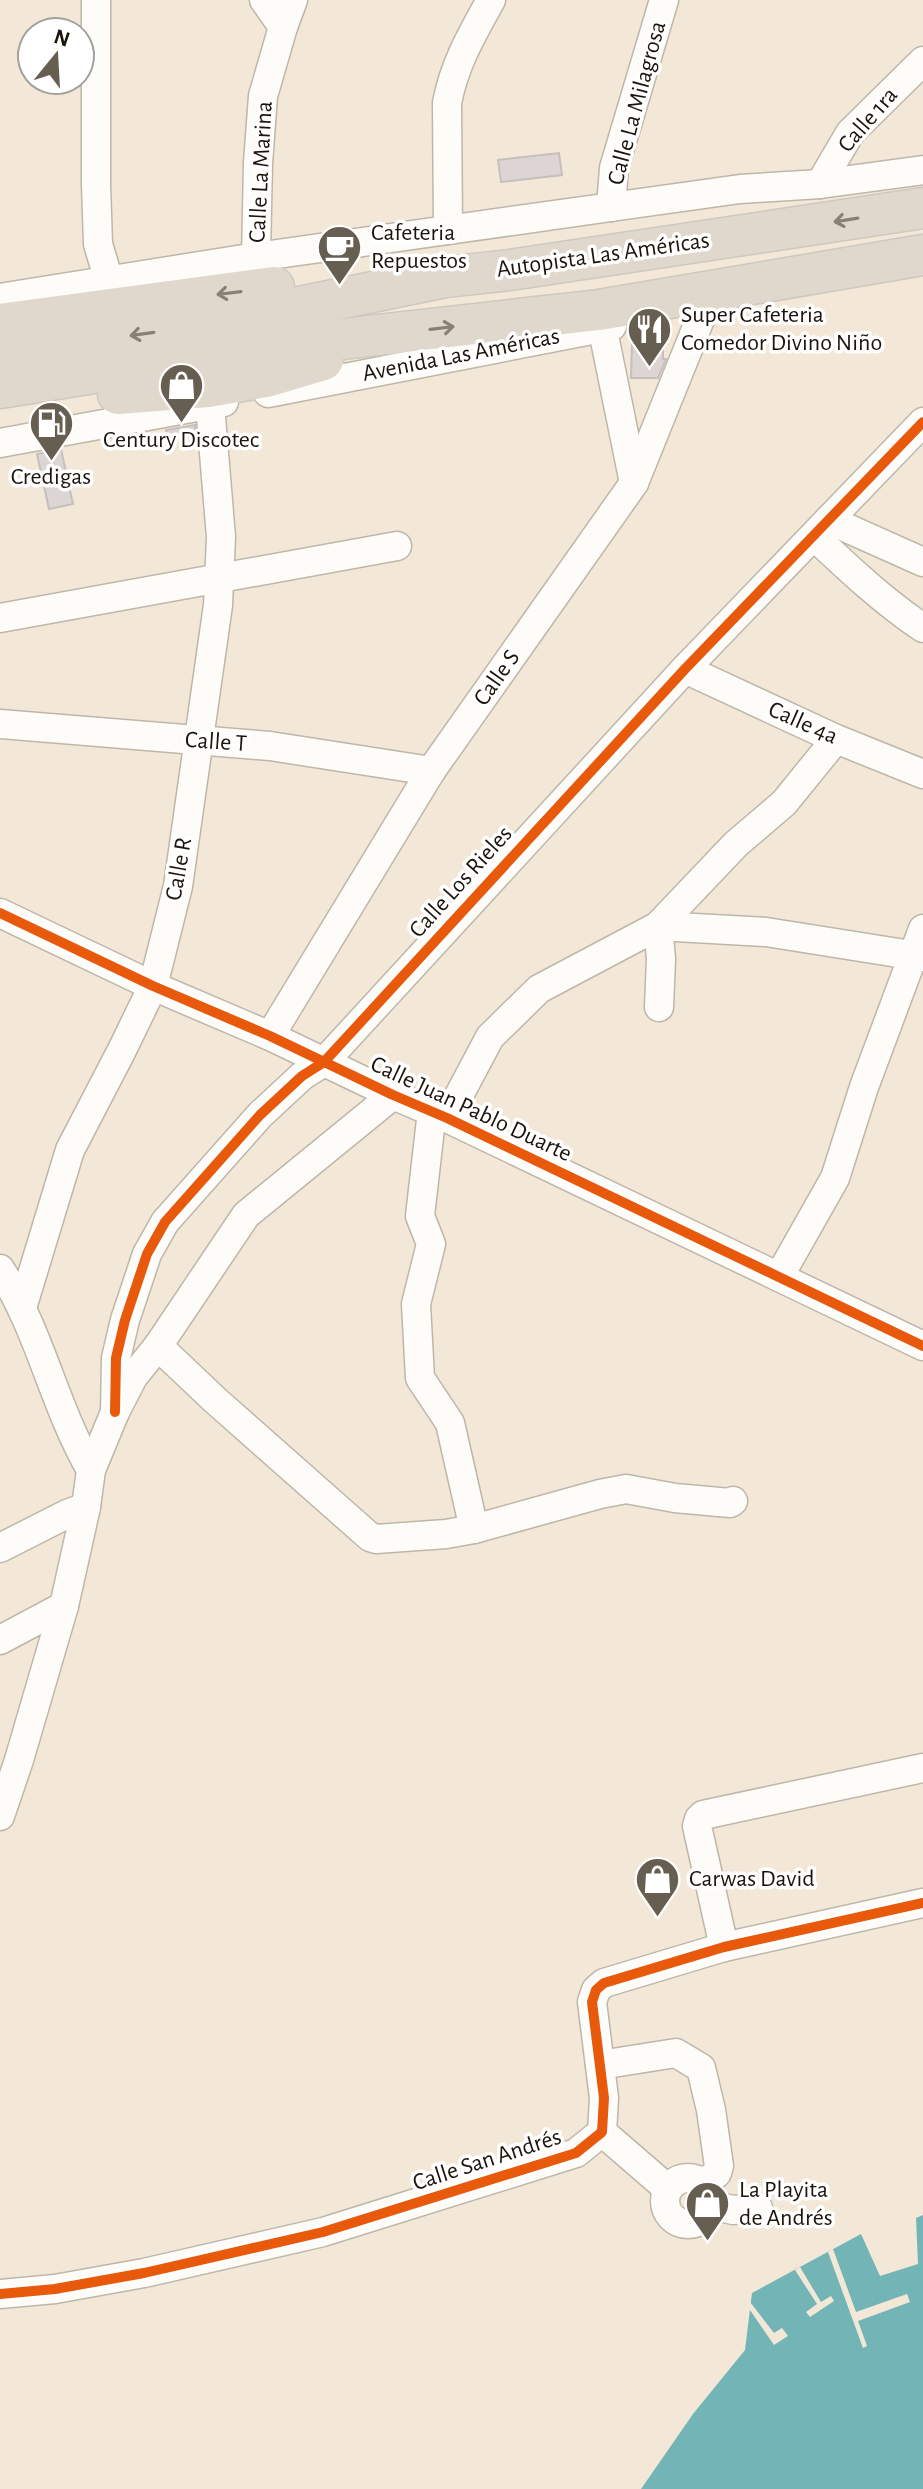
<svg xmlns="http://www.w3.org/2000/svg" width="923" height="2489" viewBox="0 0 923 2489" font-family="'Alegreya Sans',sans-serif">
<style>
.water{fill:#73b4b6}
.pier{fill:#f3e8d8}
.building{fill:#dcd5d4;stroke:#c6bfbe;stroke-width:2}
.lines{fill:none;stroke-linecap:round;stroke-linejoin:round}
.minor-casing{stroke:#bfb6aa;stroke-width:31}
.highway-casing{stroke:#cdc8c0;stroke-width:43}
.minor{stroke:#fdfcf9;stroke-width:28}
.highway{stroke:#e1d8cd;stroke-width:40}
.cycleway-casing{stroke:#fff;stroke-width:15}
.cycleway{stroke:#e8590c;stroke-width:10}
.oneway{stroke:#888075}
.labels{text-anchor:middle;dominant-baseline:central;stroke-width:7;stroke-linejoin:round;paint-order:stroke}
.street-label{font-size:24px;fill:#1b140a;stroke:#fff}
.poi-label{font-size:24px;fill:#1b140a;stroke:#fff;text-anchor:start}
</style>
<rect width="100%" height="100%" fill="#f3e8d8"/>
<!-- water -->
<path class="water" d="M 923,2215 L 923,2489 L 641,2489 L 693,2414 L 745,2350 L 752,2293 L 861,2234 L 880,2276 L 918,2264 L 916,2218 Z"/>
<!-- pier -->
<g class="pier">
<path d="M 833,2249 L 856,2312 L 907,2294 L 910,2302 L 858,2321 L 867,2346 L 863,2348 L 828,2252 Z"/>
<path d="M 800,2267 L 821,2302 L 831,2296 L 834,2301 L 810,2317 L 806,2312 L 817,2304 L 795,2270 Z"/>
<path d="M 750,2302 L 774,2333 L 782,2328 L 788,2336 L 774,2345 L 750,2310 Z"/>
</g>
<!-- building -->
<g class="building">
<path d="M 559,153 L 562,175 L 501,182 L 498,160 Z"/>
<path d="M 632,343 L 663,344 L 663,359 L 666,359 L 658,378 L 631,378 Z"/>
<path d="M 195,425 L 196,436 L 168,440 L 166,430 Z"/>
<path d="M 61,449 L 73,504 L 49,509 L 37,454 Z"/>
</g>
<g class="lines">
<defs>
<g id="minor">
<path d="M 96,0 L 96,184 L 98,244 L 109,281"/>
<path d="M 283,27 L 293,0"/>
<path d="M 820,184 L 850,133 L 923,61"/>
<path d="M 611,207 L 614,168 L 664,0"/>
<path d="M 448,230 L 447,103 C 454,65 472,34 491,0"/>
<path d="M 256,257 L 258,163 L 263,96 L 283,27 L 264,0"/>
<path d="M 0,298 L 256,257 L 611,207 L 740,189 L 820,184 L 923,170"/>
<path d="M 599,311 L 634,483"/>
<path d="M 268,393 L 612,326"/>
<path d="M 0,443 L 224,402"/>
<path d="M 829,520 L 923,562"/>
<path d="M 814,536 C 849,569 883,601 923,628"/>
<path d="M 0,618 L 397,546"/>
<path d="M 685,669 L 836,739 L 923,774"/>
<path d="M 0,724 L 270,746 L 431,771"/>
<path d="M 0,913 L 153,986 L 270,1036 L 393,1095 L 447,1118 L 923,1346"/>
<path d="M 658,926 L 766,932 L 923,957"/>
<path d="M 658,926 L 661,959 L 659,1007"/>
<path d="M 270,1036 L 431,771 L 634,483 L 703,312"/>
<path d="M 432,1111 L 420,1216 L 431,1244 L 416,1304 L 420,1378 L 450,1423 L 474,1529"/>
<path d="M 447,1118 L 490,1037 L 539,989 L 658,926 L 736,844 L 784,803 L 836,739"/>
<path d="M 0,1269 C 40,1331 54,1406 91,1470"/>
<path d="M 779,1277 L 835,1178 L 864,1087 L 923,929"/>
<path d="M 22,1308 L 70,1150 L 122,1050 L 153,986 L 178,886 L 218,605 L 221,537 L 210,405"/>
<path d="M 158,1346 L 215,1400 L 370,1537 L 376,1539 L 446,1534 L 474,1529 L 600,1494 L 626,1489 L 675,1498 L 730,1503 L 733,1501"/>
<path d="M 115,1412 L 116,1358 L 125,1320 L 147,1254 L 165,1222 L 260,1115 L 302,1076 L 324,1062 L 685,669 L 923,422"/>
<path d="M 0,1548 L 67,1514 L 86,1507"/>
<path d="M 0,1640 L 64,1606"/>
<path d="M 0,1816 L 19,1760 L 64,1606 L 86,1507 L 91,1470 L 115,1412 L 133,1377 L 158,1346 L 246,1215 L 393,1095"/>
<path d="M 724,1947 L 697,1826 L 699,1819 L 703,1815 L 923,1768"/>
<path d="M 600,2065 L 676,2053 L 701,2068 L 711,2110 L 719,2166 L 717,2173 L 704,2184"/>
<path d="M 602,2132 L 668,2189"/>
<circle cx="688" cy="2201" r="23"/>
<path d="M 711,2205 L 733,2210 L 758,2208"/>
<path d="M 0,2294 L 55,2289 L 144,2273 L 323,2232 L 576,2153 L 602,2132 L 604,2098 L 592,2002 L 596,1990 L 604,1983 L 724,1947 L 923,1903"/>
</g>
<g id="highway">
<path d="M 0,324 L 274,287"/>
<path d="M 0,354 L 220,323 L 446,277 L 510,270 L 923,208"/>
<path d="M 0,388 L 226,352 L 599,310 L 923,255"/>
<path d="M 118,394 L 208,387 L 266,377 L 323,360"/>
</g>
</defs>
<!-- minor casing -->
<use href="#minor" class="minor-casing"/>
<!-- highway casing -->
<use href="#highway" class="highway-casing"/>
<!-- minor -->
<use href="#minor" class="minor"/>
<!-- highway -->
<use href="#highway" class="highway"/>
<defs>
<g id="cycleway">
<path d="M 0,913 L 153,986 L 270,1036 L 393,1095 L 447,1118 L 923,1346"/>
<path d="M 115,1412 L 116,1358 L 125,1320 L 147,1254 L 165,1222 L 260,1115 L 302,1076 L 324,1062 L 685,669 L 923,422"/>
<path d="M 0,2294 L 55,2289 L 144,2273 L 323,2232 L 576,2153 L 602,2132 L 604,2098 L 592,2002 L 596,1990 L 604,1983 L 724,1947 L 923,1903"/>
</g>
</defs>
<!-- cycleway casing -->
<use href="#cycleway" class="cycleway-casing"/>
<!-- cycleway -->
<use href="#cycleway" class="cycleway"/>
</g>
<!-- one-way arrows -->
<defs><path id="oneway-shaft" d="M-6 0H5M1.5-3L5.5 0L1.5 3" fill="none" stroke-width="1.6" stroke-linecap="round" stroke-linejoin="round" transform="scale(2)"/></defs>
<g class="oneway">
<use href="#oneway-shaft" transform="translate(846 220) rotate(171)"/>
<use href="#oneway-shaft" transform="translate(229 293) rotate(173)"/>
<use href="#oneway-shaft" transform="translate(442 328) rotate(-7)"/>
<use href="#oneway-shaft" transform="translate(142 334) rotate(172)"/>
</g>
<!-- icons -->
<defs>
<symbol id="cafe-pin" viewBox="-11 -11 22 30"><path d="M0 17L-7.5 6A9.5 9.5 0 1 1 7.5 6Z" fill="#675e52" stroke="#fff"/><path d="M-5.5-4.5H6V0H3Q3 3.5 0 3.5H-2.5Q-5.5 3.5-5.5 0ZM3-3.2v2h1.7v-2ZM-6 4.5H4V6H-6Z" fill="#fff"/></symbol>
<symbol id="restaurant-pin" viewBox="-11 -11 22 30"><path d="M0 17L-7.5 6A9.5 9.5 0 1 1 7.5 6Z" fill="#675e52" stroke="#fff"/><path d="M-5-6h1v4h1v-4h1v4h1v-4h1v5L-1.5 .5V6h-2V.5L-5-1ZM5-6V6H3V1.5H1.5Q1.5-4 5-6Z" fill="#fff"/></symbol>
<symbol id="shop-pin" viewBox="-11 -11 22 30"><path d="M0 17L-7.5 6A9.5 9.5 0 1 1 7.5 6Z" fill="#675e52" stroke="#fff"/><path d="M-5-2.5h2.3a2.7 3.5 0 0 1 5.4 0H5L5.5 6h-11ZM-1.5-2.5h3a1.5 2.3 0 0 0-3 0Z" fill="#fff"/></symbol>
<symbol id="fuel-pin" viewBox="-11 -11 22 30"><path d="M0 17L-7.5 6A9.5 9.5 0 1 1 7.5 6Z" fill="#675e52" stroke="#fff"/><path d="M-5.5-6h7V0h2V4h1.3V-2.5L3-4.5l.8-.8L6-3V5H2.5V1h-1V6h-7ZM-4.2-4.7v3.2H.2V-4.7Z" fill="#fff"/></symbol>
</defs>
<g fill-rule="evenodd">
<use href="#cafe-pin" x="314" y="222" width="51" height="69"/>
<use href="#restaurant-pin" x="624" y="304" width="51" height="69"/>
<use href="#shop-pin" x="156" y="360" width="51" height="69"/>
<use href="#fuel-pin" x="26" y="398" width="51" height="69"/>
<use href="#shop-pin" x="632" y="1854" width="51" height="69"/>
<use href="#shop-pin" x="682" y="2178" width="51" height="69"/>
</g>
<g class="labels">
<!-- street labels -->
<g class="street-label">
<text transform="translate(637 103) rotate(-75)">Calle La Milagrosa</text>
<text transform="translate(868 120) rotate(-49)">Calle 1ra</text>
<text transform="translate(261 172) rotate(-87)">Calle La Marina</text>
<text transform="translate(603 255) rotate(-8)">Autopista Las Américas</text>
<text transform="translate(461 355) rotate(-11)">Avenida Las Américas</text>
<text transform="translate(497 678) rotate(-55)">Calle S</text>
<text transform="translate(803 723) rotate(24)">Calle 4a</text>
<text transform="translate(216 742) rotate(4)">Calle T</text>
<text transform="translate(179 869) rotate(-80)">Calle R</text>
<text transform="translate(461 882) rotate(-48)">Calle Los Rieles</text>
<text transform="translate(471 1109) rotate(25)">Calle Juan Pablo Duarte</text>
<text transform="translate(487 2160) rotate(-18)">Calle San Andrés</text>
</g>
<!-- poi labels -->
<g class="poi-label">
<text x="371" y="233">Cafeteria<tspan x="371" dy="28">Repuestos</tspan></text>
<text x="681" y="315">Super Cafeteria<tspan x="681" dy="28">Comedor Divino Niño</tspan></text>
<text x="181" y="440" text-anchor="middle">Century Discotec</text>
<text x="51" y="477" text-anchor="middle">Credigas</text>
<text x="689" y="1879">Carwas David</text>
<text x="739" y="2190">La Playita<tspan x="739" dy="28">de Andrés</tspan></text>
</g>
</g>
<!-- north arrow -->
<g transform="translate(56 56) rotate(18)"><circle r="38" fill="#ffffff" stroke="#a4a19d" stroke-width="2"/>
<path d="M0-6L14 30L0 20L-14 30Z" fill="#675e52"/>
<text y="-12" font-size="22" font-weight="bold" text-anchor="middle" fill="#1b140a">N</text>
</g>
</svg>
